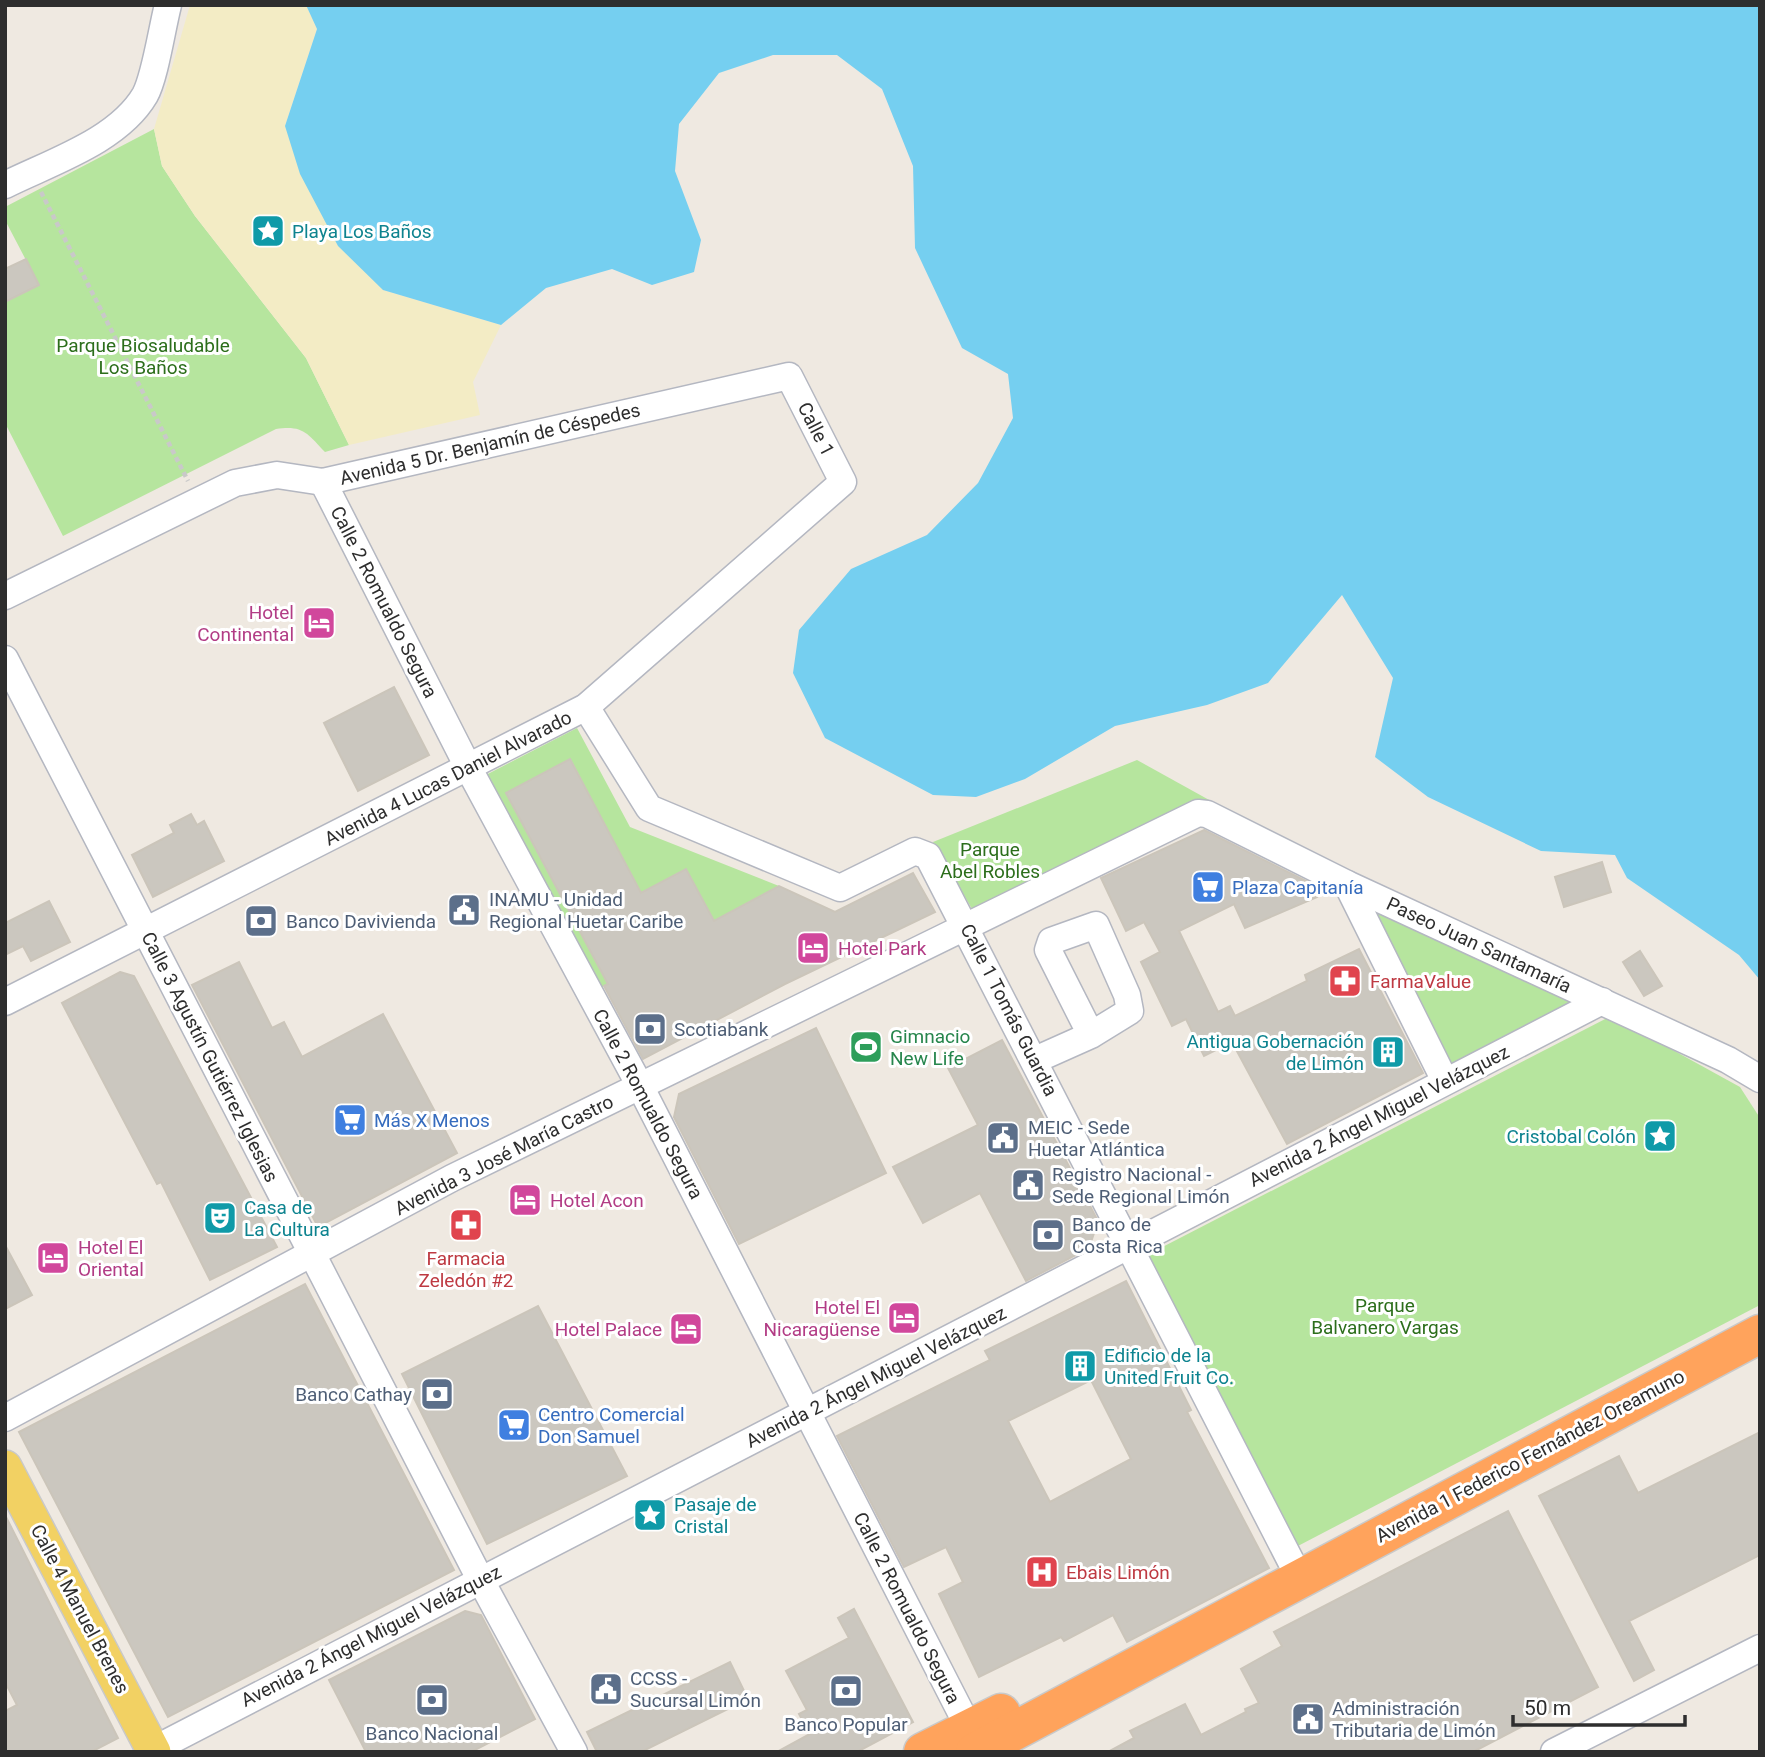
<svg xmlns="http://www.w3.org/2000/svg" width="1765" height="1757" viewBox="0 0 1765 1757" font-family="Roboto,sans-serif">
<style>
.green{fill:#b6e59e}
.sand{fill:#f3ecc5}
.water{fill:#75cff0}
.building{fill:#cbc7bf;stroke:#cbc5ba;stroke-width:2;fill-rule:evenodd}
.lines{fill:none;stroke-linecap:round;stroke-linejoin:round}
.minor-casing{stroke:#b4b7c1;stroke-width:29}
.major-casing{stroke:#c9c9c9;stroke-width:36}
.highway-casing{stroke:#c9c9c9;stroke-width:41}
.path{stroke:#c9c9c9;stroke-width:4.5;stroke-dasharray:5 3.5;stroke-linecap:butt}
.minor{stroke:#fff;stroke-width:26}
.major{stroke:#f2d163;stroke-width:33}
.highway{stroke:#ffa35c;stroke-width:38}
.labels{text-anchor:middle;dominant-baseline:central;stroke-width:6;stroke-linejoin:round;paint-order:stroke}
.culture-label{font-size:19px;fill:#0d838f;stroke:#fff;text-anchor:start}
.park-label{font-size:19px;fill:#2c6e1b;stroke:#fff}
.street-label{font-size:19px;fill:#2e2e2e;stroke:#fff}
.hotel-label{font-size:19px;fill:#b23c85;stroke:#fff;text-anchor:end}
.shop-label{font-size:19px;fill:#366cbe;stroke:#fff;text-anchor:start}
.service-label{font-size:19px;fill:#4e5e75;stroke:#fff;text-anchor:start}
.health-label{font-size:19px;fill:#be3a42;stroke:#fff;text-anchor:start}
.leisure-label{font-size:19px;fill:#27864d;stroke:#fff;text-anchor:start}
</style>
<rect width="100%" height="100%" fill="#efe9e1"/>
<!-- green -->
<g class="green">
<path d="M 154,129 L 162,166 L 195,216 L 306,358 L 349,445 L 325,452 C 307,433 303,425 276,429 L 63,536 L 5,423 L 5,302 L 39,285 L 5,220 L 5,207 Z"/>
<path d="M 577,728 L 630,827 L 779,886 L 714,921 L 686,869 L 641,893 L 571,760 L 507,793 L 648,964 L 598,989 L 482,777 Z"/>
<path d="M 1137,760 L 1211,801 L 972,909 L 933,842 Z"/>
<path d="M 1377,913 L 1588,1000 L 1452,1068 Z"/>
<path d="M 1611,1016 L 1740,1087 L 1760,1118 L 1760,1305 L 1296,1547 L 1147,1255 Z"/>
</g>
<!-- sand -->
<path class="sand" d="M 190,5 L 306,5 L 317,29 L 285,126 L 383,290 L 501,325 L 473,382 L 480,415 L 349,445 L 306,358 L 195,216 L 162,166 L 154,129 Z"/>
<!-- water -->
<path class="water" d="M 306,5 L 1760,5 L 1760,980 L 1739,955 L 1627,878 L 1615,855 L 1541,851 L 1428,797 L 1375,757 L 1393,678 L 1342,595 L 1268,683 L 1207,705 L 1115,726 L 1025,779 L 976,797 L 933,795 L 825,738 L 793,673 L 799,630 L 851,569 L 927,535 L 978,483 L 1013,418 L 1008,374 L 962,348 L 915,248 L 913,166 L 882,89 L 837,55 L 773,55 L 719,73 L 679,124 L 675,171 L 701,240 L 694,272 L 652,285 L 612,269 L 546,288 L 501,325 L 383,290 L 338,246 L 300,174 L 285,126 L 317,29 Z"/>
<!-- building -->
<g class="building">
<path d="M 26,259 L 39,285 L 5,302 L 5,269 Z"/>
<path d="M 394,687 L 429,755 L 358,791 L 324,723 Z"/>
<path d="M 570,759 L 641,893 L 686,869 L 714,921 L 779,886 L 835,912 L 913,873 L 935,912 L 785,984 L 643,1059 L 604,986 L 608,984 L 506,793 Z"/>
<path d="M 191,814 L 197,825 L 204,821 L 224,861 L 153,897 L 132,855 L 174,833 L 170,825 Z"/>
<path d="M 1204,830 L 1308,882 L 1317,897 L 1245,928 L 1234,904 L 1179,931 L 1218,1012 L 1230,1006 L 1235,1016 L 1307,981 L 1305,975 L 1359,949 L 1423,1073 L 1287,1144 L 1232,1042 L 1204,1056 L 1186,1019 L 1172,1026 L 1141,962 L 1160,952 L 1144,922 L 1126,931 L 1101,878 Z"/>
<path d="M 1602,862 L 1611,892 L 1564,907 L 1555,877 Z"/>
<path d="M 49,901 L 70,942 L 31,961 L 23,946 L 5,955 L 5,923 Z"/>
<path d="M 1640,951 L 1662,986 L 1644,996 L 1623,962 Z"/>
<path d="M 239,962 L 272,1028 L 284,1022 L 302,1057 L 383,1014 L 457,1153 L 318,1227 L 192,985 Z"/>
<path d="M 120,972 L 134,976 L 277,1247 L 210,1280 L 161,1182 L 157,1184 L 62,1003 Z"/>
<path d="M 816,1028 L 886,1173 L 739,1244 L 674,1117 L 679,1094 Z"/>
<path d="M 1002,1040 L 1098,1221 L 1089,1248 L 1026,1281 L 980,1193 L 923,1223 L 893,1167 L 978,1125 L 948,1068 Z"/>
<path d="M 5,1245 L 32,1295 L 5,1309 Z"/>
<path d="M 1126,1281 L 1191,1410 L 1187,1412 L 1269,1568 L 1127,1642 L 1113,1615 L 1064,1641 L 1061,1637 L 979,1677 L 939,1594 L 963,1582 L 946,1547 L 904,1567 L 837,1436 L 990,1360 L 985,1351 ZM 1091,1380 L 1131,1459 L 1050,1502 L 1008,1421 Z"/>
<path d="M 305,1284 L 454,1570 L 168,1717 L 19,1432 Z"/>
<path d="M 538,1306 L 627,1476 L 487,1544 L 402,1374 Z"/>
<path d="M 1760,1432 L 1760,1555 L 1629,1621 L 1654,1670 L 1634,1681 L 1539,1496 L 1619,1456 L 1638,1493 Z"/>
<path d="M 1508,1511 L 1598,1687 L 1473,1752 L 1108,1752 L 1134,1738 L 1130,1731 L 1185,1704 L 1201,1735 L 1246,1712 L 1245,1709 L 1259,1703 L 1241,1669 L 1282,1646 L 1274,1632 Z"/>
<path d="M 5,1515 L 118,1738 L 91,1752 L 5,1752 L 5,1711 L 17,1705 L 5,1682 Z"/>
<path d="M 854,1609 L 913,1722 L 857,1752 L 777,1752 L 810,1734 L 799,1714 L 807,1710 L 786,1671 L 849,1638 L 838,1618 Z"/>
<path d="M 465,1611 L 481,1615 L 535,1719 L 471,1752 L 366,1752 L 329,1680 Z"/>
<path d="M 730,1662 L 748,1699 L 641,1752 L 597,1752 L 587,1732 Z"/>
</g>
<g class="lines">
<defs>
<g id="minor">
<path d="M 5,185 C 51,162 118,141 145,95 C 155,77 162,28 168,5"/>
<path d="M 323,482 L 469,769 L 640,1086 L 976,1742"/>
<path d="M 5,596 L 235,483 L 277,475 L 323,482 L 789,376 L 843,482 L 586,707 L 5,1002"/>
<path d="M 5,659 L 480,1579 L 574,1752"/>
<path d="M 586,707 L 649,808 L 840,888 L 915,851 L 928,856 L 1300,1579"/>
<path d="M 1347,884 L 1445,1081"/>
<path d="M 1035,1060 L 1091,1035 L 1130,1011 L 1127,995 L 1096,925 L 1051,941 L 1048,950 L 1091,1035"/>
<path d="M 5,1418 L 452,1178 L 1198,813 L 1207,814 L 1347,884 L 1728,1060 L 1760,1079"/>
<path d="M 149,1752 L 1602,1001"/>
<path d="M 1554,1752 L 1760,1648"/>
</g>
<path id="major" d="M 5,1467 L 154,1752"/>
<g id="highway">
<path d="M 923,1752 L 1001,1713"/>
<path d="M 975,1752 L 1760,1334"/>
</g>
</defs>
<!-- minor casing -->
<use href="#minor" class="minor-casing"/>
<!-- major casing -->
<use href="#major" class="major-casing"/>
<!-- highway casing -->
<use href="#highway" class="highway-casing"/>
<!-- path -->
<path class="path" d="M 41,192 L 188,481"/>
<!-- minor -->
<use href="#minor" class="minor"/>
<!-- major -->
<use href="#major" class="major"/>
<!-- highway -->
<use href="#highway" class="highway"/>
</g>
<!-- icons -->
<defs>
<symbol id="sight-square" viewBox="-11 -11 22 22"><rect x="-9" y="-9" width="18" height="18" rx="4" fill="#0f9aa8" stroke="#fff"/><path d="M0-6L1.8-2.2L6-1.7L2.9 1.2L3.7 5.4L0 3.3L-3.7 5.4L-2.9 1.2L-6-1.7L-1.8-2.2Z" fill="#fff"/></symbol>
<symbol id="hotel-square" viewBox="-11 -11 22 22"><rect x="-9" y="-9" width="18" height="18" rx="4" fill="#d1479c" stroke="#fff"/><path d="M-6-4.5h1.5V1H6V5H4.5V3h-9V5H-6ZM-4 0a1.8 1.8 0 1 1 3.6 0ZM.5 0V-2.5h3Q6-2.5 6 0Z" fill="#fff"/></symbol>
<symbol id="supermarket-square" viewBox="-11 -11 22 22"><rect x="-9" y="-9" width="18" height="18" rx="4" fill="#3f7fe0" stroke="#fff"/><path d="M-6-5.5h2.5l.6 2H6L4.5 2H-2.5L-4.4-4H-6ZM-1.5 3.2a1.3 1.3 0 1 0 .1 0ZM3 3.2a1.3 1.3 0 1 0 .1 0Z" fill="#fff"/></symbol>
<symbol id="civic-square" viewBox="-11 -11 22 22"><rect x="-9" y="-9" width="18" height="18" rx="4" fill="#5c6f8a" stroke="#fff"/><path d="M-.6-6.5H3V-4.5H.6V-3L4-1V1h2V6H-6V1h2V-1L-.6-3ZM-1.2 2.5V6h2.4V2.5Z" fill="#fff"/></symbol>
<symbol id="bank-square" viewBox="-11 -11 22 22"><rect x="-9" y="-9" width="18" height="18" rx="4" fill="#5c6f8a" stroke="#fff"/><path d="M-6-4H6V4H-6ZM0-2.3a2.3 2.3 0 1 0 0 4.6a2.3 2.3 0 1 0 0-4.6Z" fill="#fff"/></symbol>
<symbol id="pharmacy-square" viewBox="-11 -11 22 22"><rect x="-9" y="-9" width="18" height="18" rx="4" fill="#e0444e" stroke="#fff"/><path d="M-2-6h4v4h4v4h-4v4h-4v-4h-4v-4h4Z" fill="#fff"/></symbol>
<symbol id="stadium-square" viewBox="-11 -11 22 22"><rect x="-9" y="-9" width="18" height="18" rx="4" fill="#2e9e5b" stroke="#fff"/><path d="M0-5a6.5 5 0 1 0 0 10a6.5 5 0 1 0 0-10ZM-3.5-1.8h7v3.6h-7Z" fill="#fff"/></symbol>
<symbol id="building-square" viewBox="-11 -11 22 22"><rect x="-9" y="-9" width="18" height="18" rx="4" fill="#0f9aa8" stroke="#fff"/><path d="M-4-6H4V6H1V3H-1V6H-4ZM-2.5-4.3h1.7v1.8h-1.7ZM.8-4.3h1.7v1.8H.8ZM-2.5-1h1.7V.8h-1.7ZM.8-1h1.7V.8H.8Z" fill="#fff"/></symbol>
<symbol id="theatre-square" viewBox="-11 -11 22 22"><rect x="-9" y="-9" width="18" height="18" rx="4" fill="#0f9aa8" stroke="#fff"/><path d="M-5-5.5Q0-4 5-5.5V0Q5 5 0 6Q-5 5-5 0ZM-3.3-2.5H-1v1.5H-3.3ZM1-2.5H3.3v1.5H1ZM-2.8 1Q0 5.5 2.8 1Z" fill="#fff"/></symbol>
<symbol id="hospital-square" viewBox="-11 -11 22 22"><rect x="-9" y="-9" width="18" height="18" rx="4" fill="#e0444e" stroke="#fff"/><path d="M-5-5h3v3.5h4V-5h3V5h-3V1.5h-4V5h-3Z" fill="#fff"/></symbol>
</defs>
<g fill-rule="evenodd">
<use href="#sight-square" x="249" y="212" width="38" height="38"/>
<use href="#hotel-square" x="300" y="604" width="38" height="38"/>
<use href="#supermarket-square" x="1189" y="868" width="38" height="38"/>
<use href="#civic-square" x="445" y="891" width="38" height="38"/>
<use href="#bank-square" x="242" y="902" width="38" height="38"/>
<use href="#hotel-square" x="794" y="929" width="38" height="38"/>
<use href="#pharmacy-square" x="1326" y="962" width="38" height="38"/>
<use href="#bank-square" x="631" y="1010" width="38" height="38"/>
<use href="#stadium-square" x="847" y="1028" width="38" height="38"/>
<use href="#building-square" x="1369" y="1033" width="38" height="38"/>
<use href="#supermarket-square" x="331" y="1101" width="38" height="38"/>
<use href="#sight-square" x="1641" y="1117" width="38" height="38"/>
<use href="#civic-square" x="984" y="1119" width="38" height="38"/>
<use href="#civic-square" x="1009" y="1166" width="38" height="38"/>
<use href="#hotel-square" x="506" y="1181" width="38" height="38"/>
<use href="#theatre-square" x="201" y="1199" width="38" height="38"/>
<use href="#pharmacy-square" x="447" y="1206" width="38" height="38"/>
<use href="#bank-square" x="1029" y="1216" width="38" height="38"/>
<use href="#hotel-square" x="34" y="1239" width="38" height="38"/>
<use href="#hotel-square" x="885" y="1299" width="38" height="38"/>
<use href="#hotel-square" x="667" y="1310" width="38" height="38"/>
<use href="#building-square" x="1061" y="1347" width="38" height="38"/>
<use href="#bank-square" x="418" y="1375" width="38" height="38"/>
<use href="#supermarket-square" x="495" y="1406" width="38" height="38"/>
<use href="#sight-square" x="631" y="1496" width="38" height="38"/>
<use href="#hospital-square" x="1023" y="1553" width="38" height="38"/>
<use href="#civic-square" x="587" y="1670" width="38" height="38"/>
<use href="#bank-square" x="827" y="1672" width="38" height="38"/>
<use href="#bank-square" x="413" y="1681" width="38" height="38"/>
<use href="#civic-square" x="1289" y="1700" width="38" height="38"/>
</g>
<g class="labels">
<!-- culture labels -->
<g class="culture-label">
<text x="292" y="231">Playa Los Baños</text>
<text x="1364" y="1041" text-anchor="end">Antigua Gobernación<tspan x="1364" dy="22">de Limón</tspan></text>
<text x="1636" y="1136" text-anchor="end">Cristobal Colón</text>
<text x="244" y="1207">Casa de<tspan x="244" dy="22">La Cultura</tspan></text>
<text x="1104" y="1355">Edificio de la<tspan x="1104" dy="22">United Fruit Co.</tspan></text>
<text x="674" y="1504">Pasaje de<tspan x="674" dy="22">Cristal</tspan></text>
</g>
<!-- park labels -->
<g class="park-label">
<text x="143" y="345">Parque Biosaludable<tspan x="143" dy="22">Los Baños</tspan></text>
<text x="990" y="849">Parque<tspan x="990" dy="22">Abel Robles</tspan></text>
<text x="1385" y="1305">Parque<tspan x="1385" dy="22">Balvanero Vargas</tspan></text>
</g>
<!-- street labels -->
<g class="street-label">
<text transform="translate(816 429) rotate(63)">Calle 1</text>
<text transform="translate(490 444) rotate(-13)">Avenida 5 Dr. Benjamín de Céspedes</text>
<text transform="translate(384 602) rotate(63)">Calle 2 Romualdo Segura</text>
<text transform="translate(448 778) rotate(-27)">Avenida 4 Lucas Daniel Alvarado</text>
<text transform="translate(1479 945) rotate(25)">Paseo Juan Santamaría</text>
<text transform="translate(1009 1010) rotate(63)">Calle 1 Tomás Guardia</text>
<text transform="translate(210 1057) rotate(63)">Calle 3 Agustín Gutiérrez Iglesias</text>
<text transform="translate(648 1104) rotate(62)">Calle 2 Romualdo Segura</text>
<text transform="translate(1379 1116) rotate(-27)">Avenida 2 Ángel Miguel Velázquez</text>
<text transform="translate(504 1155) rotate(-27)">Avenida 3 José María Castro</text>
<text transform="translate(876 1377) rotate(-27)">Avenida 2 Ángel Miguel Velázquez</text>
<text transform="translate(1530 1456) rotate(-28)">Avenida 1 Federico Fernández Oreamuno</text>
<text transform="translate(907 1608) rotate(63)">Calle 2 Romualdo Segura</text>
<text transform="translate(80 1609) rotate(62)">Calle 4 Manuel Brenes</text>
<text transform="translate(371 1636) rotate(-27)">Avenida 2 Ángel Miguel Velázquez</text>
</g>
<!-- hotel labels -->
<g class="hotel-label">
<text x="294" y="612">Hotel<tspan x="294" dy="22">Continental</tspan></text>
<text x="838" y="948" text-anchor="start">Hotel Park</text>
<text x="550" y="1200" text-anchor="start">Hotel Acon</text>
<text x="78" y="1247" text-anchor="start">Hotel El<tspan x="78" dy="22">Oriental</tspan></text>
<text x="880" y="1307">Hotel El<tspan x="880" dy="22">Nicaragüense</tspan></text>
<text x="662" y="1329">Hotel Palace</text>
</g>
<!-- shop labels -->
<g class="shop-label">
<text x="1232" y="887">Plaza Capitanía</text>
<text x="374" y="1120">Más X Menos</text>
<text x="538" y="1414">Centro Comercial<tspan x="538" dy="22">Don Samuel</tspan></text>
</g>
<!-- service labels -->
<g class="service-label">
<text x="489" y="899">INAMU - Unidad<tspan x="489" dy="22">Regional Huetar Caribe</tspan></text>
<text x="286" y="921">Banco Davivienda</text>
<text x="674" y="1029">Scotiabank</text>
<text x="1028" y="1127">MEIC - Sede<tspan x="1028" dy="22">Huetar Atlántica</tspan></text>
<text x="1052" y="1174">Registro Nacional -<tspan x="1052" dy="22">Sede Regional Limón</tspan></text>
<text x="1072" y="1224">Banco de<tspan x="1072" dy="22">Costa Rica</tspan></text>
<text x="412" y="1394" text-anchor="end">Banco Cathay</text>
<text x="630" y="1678">CCSS -<tspan x="630" dy="22">Sucursal Limón</tspan></text>
<text x="1332" y="1708">Administración<tspan x="1332" dy="22">Tributaria de Limón</tspan></text>
<text x="846" y="1724" text-anchor="middle">Banco Popular</text>
<text x="432" y="1733" text-anchor="middle">Banco Nacional</text>
</g>
<!-- health labels -->
<g class="health-label">
<text x="1370" y="981">FarmaValue</text>
<text x="466" y="1258" text-anchor="middle">Farmacia<tspan x="466" dy="22">Zeledón #2</tspan></text>
<text x="1066" y="1572">Ebais Limón</text>
</g>
<!-- leisure labels -->
<g class="leisure-label">
<text x="890" y="1036">Gimnacio<tspan x="890" dy="22">New Life</tspan></text>
</g>
</g>
<!-- border -->
<rect width="1765" height="1757" fill="none" stroke="#2e2e2e" stroke-width="14"/>
<!-- scale -->
<path d="M1513 1715v10h172v-10" fill="none" stroke="#2e2e2e" stroke-width="3.5"/>
<text x="1524" y="1715" font-size="21" fill="#2e2e2e" stroke="#ffffff" stroke-width="5" paint-order="stroke">50 m</text>
</svg>
